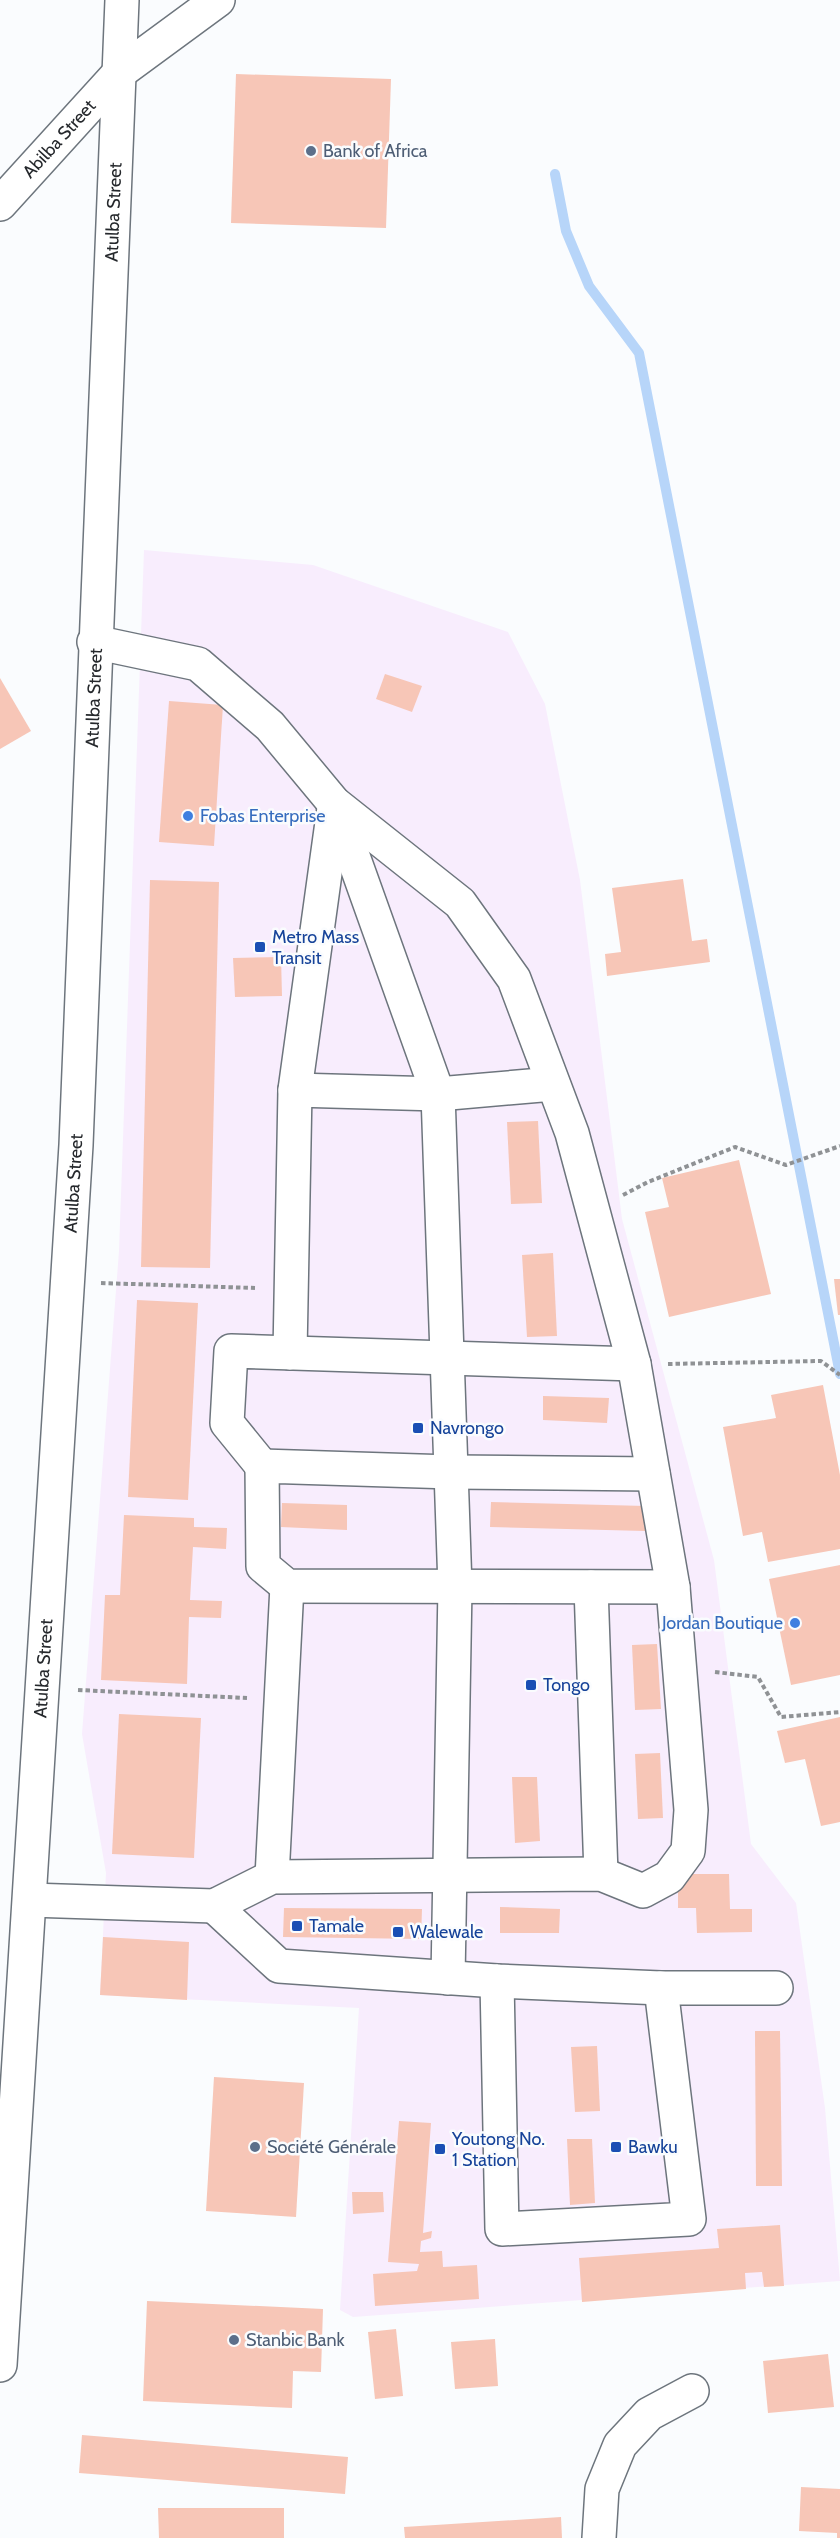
<svg xmlns="http://www.w3.org/2000/svg" width="840" height="2538" viewBox="0 0 840 2538" font-family="Cabin,sans-serif">
<style>
.commercial{fill:#f8edfd}
.lines{fill:none;stroke-linecap:round;stroke-linejoin:round}
.stream{stroke:#b7d5f9;stroke-width:10}
.building{fill:#f7c6b7}
.minor-casing{stroke:#6d757d;stroke-width:36}
.path{stroke:#8f9295;stroke-width:4;stroke-dasharray:4.5 3;stroke-linecap:butt}
.minor{stroke:#fff;stroke-width:33}
.service-dot{fill:#5c6f8a;stroke:#fafcfe;stroke-width:2}
.shop-dot{fill:#3f7fe0;stroke:#fafcfe;stroke-width:2}
.transit-dot{fill:#1a4fb4;stroke:#fafcfe;stroke-width:2}
.labels{text-anchor:middle;dominant-baseline:central;stroke-width:5;stroke-linejoin:round;paint-order:stroke}
.street-label{font-size:18px;fill:#25282c;stroke:#fafcfe}
.service-label{font-size:18px;fill:#4e5e75;stroke:#fafcfe;text-anchor:start}
.shop-label{font-size:18px;fill:#366cbe;stroke:#fafcfe;text-anchor:start}
.transit-label{font-size:18px;fill:#164399;stroke:#fafcfe;text-anchor:start}
</style>
<rect width="100%" height="100%" fill="#fafcfe"/>
<!-- commercial -->
<path class="commercial" d="M 144,550 L 313,565 L 508,632 L 545,704 L 580,880 L 622,1219 L 714,1560 L 751,1844 L 796,1903 L 825,2108 L 840,2281 L 353,2317 L 340,2310 L 359,2008 L 100,1995 L 106,1873 L 82,1734 L 119,1251 Z"/>
<g class="lines">
<!-- stream -->
<path class="stream" d="M 555,174 L 566,231 L 589,286 L 639,353 L 840,1374"/>
</g>
<!-- building -->
<g class="building">
<path d="M 236,74 L 391,79 L 386,228 L 231,223 Z"/>
<path d="M 385,674 L 422,686 L 412,712 L 376,699 Z"/>
<path d="M 0,678 L 31,731 L 0,749 Z"/>
<path d="M 169,701 L 223,705 L 214,846 L 159,842 Z"/>
<path d="M 683,879 L 692,941 L 707,939 L 710,962 L 607,976 L 605,954 L 621,952 L 612,888 Z"/>
<path d="M 150,880 L 219,882 L 210,1268 L 141,1267 Z"/>
<path d="M 281,957 L 282,996 L 235,997 L 233,958 Z"/>
<path d="M 538,1121 L 542,1203 L 511,1204 L 507,1122 Z"/>
<path d="M 739,1160 L 771,1294 L 669,1317 L 645,1212 L 669,1207 L 662,1178 Z"/>
<path d="M 553,1253 L 557,1336 L 527,1337 L 522,1255 Z"/>
<path d="M 834,1279 L 840,1279 L 840,1315 L 838,1315 Z"/>
<path d="M 137,1300 L 198,1303 L 188,1500 L 128,1497 Z"/>
<path d="M 823,1385 L 840,1475 L 840,1549 L 768,1562 L 762,1532 L 743,1536 L 723,1427 L 776,1418 L 771,1395 Z"/>
<path d="M 543,1396 L 609,1398 L 607,1423 L 543,1420 Z"/>
<path d="M 491,1502 L 646,1506 L 645,1531 L 490,1527 Z"/>
<path d="M 282,1503 L 347,1505 L 347,1530 L 281,1527 Z"/>
<path d="M 124,1515 L 194,1518 L 194,1527 L 227,1528 L 226,1549 L 193,1547 L 190,1600 L 222,1601 L 221,1618 L 189,1617 L 187,1684 L 101,1680 L 105,1595 L 120,1595 Z"/>
<path d="M 840,1565 L 840,1675 L 791,1685 L 769,1579 Z"/>
<path d="M 657,1644 L 661,1709 L 635,1710 L 632,1645 Z"/>
<path d="M 119,1714 L 201,1718 L 194,1858 L 112,1854 Z"/>
<path d="M 840,1717 L 840,1822 L 821,1826 L 805,1759 L 785,1763 L 777,1731 Z"/>
<path d="M 660,1753 L 663,1818 L 638,1819 L 635,1754 Z"/>
<path d="M 512,1777 L 537,1777 L 540,1841 L 515,1843 Z"/>
<path d="M 678,1874 L 729,1874 L 730,1909 L 752,1909 L 752,1932 L 697,1933 L 696,1908 L 678,1908 Z"/>
<path d="M 500,1907 L 560,1909 L 559,1933 L 500,1933 Z"/>
<path d="M 284,1908 L 422,1909 L 421,1939 L 283,1937 Z"/>
<path d="M 103,1937 L 189,1942 L 187,2000 L 100,1995 Z"/>
<path d="M 755,2031 L 780,2031 L 782,2186 L 756,2186 Z"/>
<path d="M 597,2046 L 600,2111 L 575,2112 L 571,2047 Z"/>
<path d="M 214,2077 L 304,2083 L 296,2217 L 206,2211 Z"/>
<path d="M 399,2121 L 431,2123 L 423,2233 L 432,2231 L 431,2238 L 421,2241 L 420,2252 L 442,2251 L 443,2267 L 477,2265 L 479,2299 L 375,2306 L 373,2274 L 417,2271 L 419,2264 L 388,2262 Z"/>
<path d="M 567,2139 L 592,2139 L 595,2203 L 570,2205 Z"/>
<path d="M 352,2192 L 383,2192 L 384,2212 L 353,2214 Z"/>
<path d="M 780,2225 L 784,2286 L 764,2287 L 762,2272 L 745,2273 L 746,2289 L 582,2302 L 579,2258 L 719,2248 L 717,2229 Z"/>
<path d="M 147,2301 L 323,2309 L 321,2372 L 293,2371 L 292,2408 L 143,2401 Z"/>
<path d="M 396,2329 L 403,2396 L 375,2399 L 368,2332 Z"/>
<path d="M 495,2339 L 498,2386 L 455,2389 L 451,2342 Z"/>
<path d="M 828,2354 L 834,2407 L 768,2413 L 763,2361 Z"/>
<path d="M 82,2435 L 348,2457 L 345,2494 L 79,2473 Z"/>
<path d="M 801,2487 L 840,2489 L 840,2538 L 837,2538 L 837,2533 L 799,2531 Z"/>
<path d="M 158,2508 L 284,2508 L 284,2538 L 159,2538 Z"/>
<path d="M 561,2517 L 562,2538 L 405,2538 L 404,2527 Z"/>
</g>
<g class="lines">
<defs>
<g id="minor">
<path id="s1" d="M 0,204 L 120,72 L 218,0"/>
<path d="M 334,803 L 438,1094 L 455,1587 L 448,1978"/>
<path d="M 295,1090 L 438,1094 L 553,1084"/>
<path d="M 290,1353 L 295,1090 L 334,808"/>
<path d="M 262,1466 L 227,1423 L 231,1351 L 634,1364"/>
<path d="M 653,1474 L 451,1472 L 262,1466 L 263,1566 L 287,1586 L 673,1587"/>
<path d="M 591,1587 L 601,1874"/>
<path d="M 272,1877 L 287,1586"/>
<path d="M 30,1900 L 214,1906 L 272,1877 L 601,1874 L 643,1891 L 669,1877 L 688,1851 L 691,1810 L 673,1587 L 634,1364 L 572,1133 L 514,979 L 460,903 L 334,803 L 270,726 L 198,664 L 94,642"/>
<path d="M 214,1906 L 279,1966 L 497,1981 L 661,1988 L 776,1988"/>
<path d="M 497,1981 L 502,2229 L 689,2219 L 661,1988"/>
<path id="s2" d="M 0,2365 L 76,1145 L 122,0"/>
<path d="M 599,2538 L 602,2489 L 620,2445 L 649,2414 L 692,2391"/>
</g>
</defs>
<!-- minor casing -->
<use href="#minor" class="minor-casing"/>
<!-- path -->
<g class="path">
<path d="M 623,1195 L 648,1182 L 735,1147 L 786,1165 L 840,1146"/>
<path d="M 101,1283 L 255,1288"/>
<path d="M 668,1364 L 821,1361 L 840,1375"/>
<path d="M 715,1672 L 758,1677 L 781,1717 L 840,1712"/>
<path d="M 78,1690 L 247,1698"/>
</g>
<!-- minor -->
<use href="#minor" class="minor"/>
</g>
<!-- markers -->
<g class="service-dot">
<circle cx="311" cy="151" r="6"/>
<circle cx="255" cy="2147" r="6"/>
<circle cx="234" cy="2340" r="6"/>
</g>
<g class="shop-dot">
<circle cx="188" cy="816" r="6"/>
<circle cx="795" cy="1623" r="6"/>
</g>
<g class="transit-dot">
<rect x="254" y="941" width="12" height="12" rx="3"/>
<rect x="412" y="1422" width="12" height="12" rx="3"/>
<rect x="525" y="1679" width="12" height="12" rx="3"/>
<rect x="291" y="1920" width="12" height="12" rx="3"/>
<rect x="392" y="1926" width="12" height="12" rx="3"/>
<rect x="610" y="2141" width="12" height="12" rx="3"/>
<rect x="434" y="2143" width="12" height="12" rx="3"/>
</g>
<g class="labels">
<!-- street labels -->
<g class="street-label">
<text stroke="none"><textPath href="#s1" startOffset="88">Abilba Street</textPath></text>
<text stroke="none"><textPath href="#s2" startOffset="2156">Atulba Street</textPath></text>
<text stroke="none"><textPath href="#s2" startOffset="1670">Atulba Street</textPath></text>
<text stroke="none"><textPath href="#s2" startOffset="1184">Atulba Street</textPath></text>
<text stroke="none"><textPath href="#s2" startOffset="698">Atulba Street</textPath></text>
</g>
<!-- service labels -->
<g class="service-label">
<text x="323" y="151">Bank of Africa</text>
<text x="267" y="2147">Société Générale</text>
<text x="246" y="2340">Stanbic Bank</text>
</g>
<!-- shop labels -->
<g class="shop-label">
<text x="200" y="816">Fobas Enterprise</text>
<text x="783" y="1623" text-anchor="end">Jordan Boutique</text>
</g>
<!-- transit labels -->
<g class="transit-label">
<text x="272" y="937">Metro Mass<tspan x="272" dy="21">Transit</tspan></text>
<text x="430" y="1428">Navrongo</text>
<text x="543" y="1685">Tongo</text>
<text x="309" y="1926">Tamale</text>
<text x="410" y="1932">Walewale</text>
<text x="452" y="2139">Youtong No.<tspan x="452" dy="21">1 Station</tspan></text>
<text x="628" y="2147">Bawku</text>
</g>
</g>
</svg>
